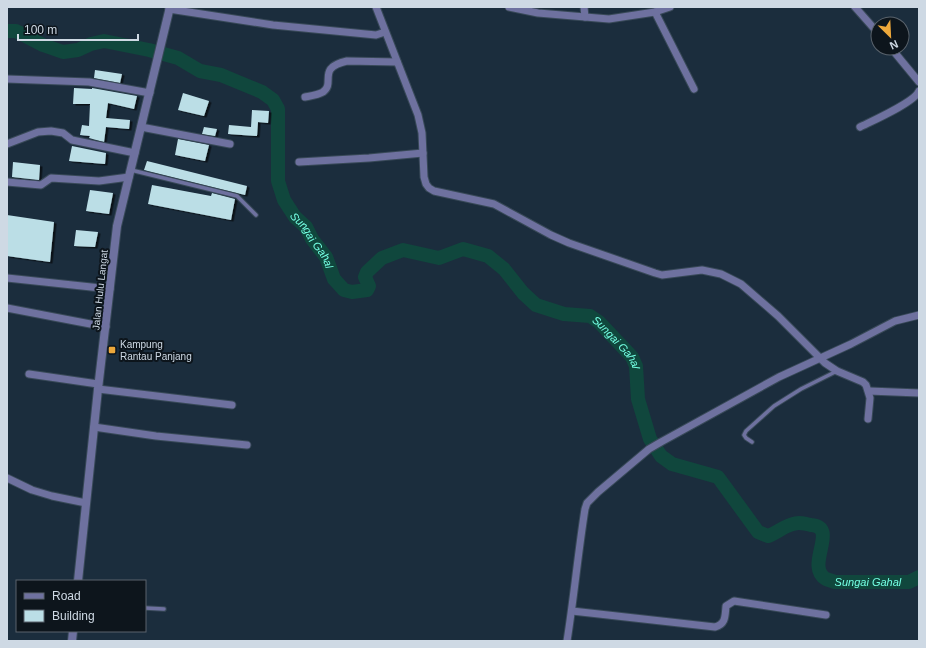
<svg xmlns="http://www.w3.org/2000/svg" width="926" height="648" viewBox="0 0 926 648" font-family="Helvetica,sans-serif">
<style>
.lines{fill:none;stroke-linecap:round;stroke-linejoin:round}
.river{stroke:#10473d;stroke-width:14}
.building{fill:#bbdee6;filter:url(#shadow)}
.service-casing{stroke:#384958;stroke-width:5.5}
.minor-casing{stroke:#384958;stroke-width:9}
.tertiary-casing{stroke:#384958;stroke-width:10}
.service{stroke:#6e719f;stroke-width:3.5}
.minor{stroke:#6e719f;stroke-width:7}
.tertiary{stroke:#6e719f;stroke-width:8}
.poi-dot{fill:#eda83b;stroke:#0d151c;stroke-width:1.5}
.labels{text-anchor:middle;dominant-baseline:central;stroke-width:4;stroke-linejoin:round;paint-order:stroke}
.street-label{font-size:10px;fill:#ced9e4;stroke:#0d151c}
.poi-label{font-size:10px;fill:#ced9e4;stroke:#0d151c;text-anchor:start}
.water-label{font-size:11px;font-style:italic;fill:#74ffe3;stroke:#0d151c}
</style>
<defs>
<filter id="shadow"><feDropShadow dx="2.5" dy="1.5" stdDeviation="0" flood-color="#0009"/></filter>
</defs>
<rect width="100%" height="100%" fill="#1b2d3d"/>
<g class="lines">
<!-- river -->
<path class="river" id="s1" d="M 7,31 L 16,31 L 43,45 L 63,52 L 78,50 L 91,44 L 104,41 L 149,50 L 178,58 L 200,71 L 221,75 L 262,92 L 273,100 L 278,109 L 278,181 L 284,200 L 295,217 L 306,227 L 312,239 L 326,257 L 334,279 L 344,290 L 352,292 L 367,290 L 369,286 L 365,277 L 367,272 L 382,258 L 403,250 L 439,258 L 463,249 L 488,256 L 504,269 L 523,293 L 536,305 L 564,314 L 590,316 L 599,322 L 632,357 L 636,366 L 638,399 L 650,439 L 661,456 L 672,464 L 718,477 L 758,532 L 768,536 C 777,533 784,526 793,524 C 800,521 804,524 811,525 C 840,527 804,566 826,579 C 829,580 832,581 835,582 L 909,582 L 919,577"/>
</g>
<!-- building -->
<g class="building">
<path d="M 95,70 L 122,74 L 120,83 L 94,78 Z"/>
<path d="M 74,88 L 92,89 L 92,88 L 137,96 L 134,109 L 108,103 L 106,118 L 130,120 L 129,129 L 106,127 L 104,142 L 89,138 L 90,136 L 80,135 L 82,125 L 89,126 L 90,104 L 73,104 Z"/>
<path d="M 183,93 L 209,101 L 204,116 L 178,110 Z"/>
<path d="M 252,110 L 269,111 L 268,123 L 258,122 L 257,136 L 228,134 L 229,125 L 251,127 Z"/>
<path d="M 204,127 L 217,129 L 215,136 L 202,134 Z"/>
<path d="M 178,139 L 209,145 L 205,161 L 175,155 Z"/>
<path d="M 72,146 L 106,153 L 105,164 L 69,161 Z"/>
<path d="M 147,161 L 247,186 L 245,195 L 144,170 Z"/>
<path d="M 13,162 L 40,165 L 39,180 L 12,177 Z"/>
<path d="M 152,185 L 211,196 L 212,193 L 235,199 L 231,220 L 148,204 Z"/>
<path d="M 90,190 L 113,193 L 109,214 L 86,211 Z"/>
<path d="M 7,215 L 54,222 L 50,262 L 7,256 Z"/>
<path d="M 76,230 L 98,232 L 95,247 L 74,246 Z"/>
</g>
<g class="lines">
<defs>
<g id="service">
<path d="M 131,170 L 237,196 L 256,215"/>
<path d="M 752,442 L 746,438 L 744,435 L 746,431 L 774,406 L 801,389 L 837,371"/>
<path d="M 145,608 L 164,609"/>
</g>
<g id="minor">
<path d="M 376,7 L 418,115 L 422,133 L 424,177 L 426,184 L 429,188 L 434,191 L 494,204 L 551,235 L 569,243 L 655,273 L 662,275 L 702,270 L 721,274 L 741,284 L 778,316 L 825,363 L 837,371 L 863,382 L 866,385 L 870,398 L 868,419"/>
<path d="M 509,7 L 538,13 L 609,19 L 655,12 L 670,7"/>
<path d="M 584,7 L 585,17"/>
<path d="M 855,7 L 878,33"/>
<path d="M 169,9 L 273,25 L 376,35 L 385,32"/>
<path d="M 655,12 L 694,89"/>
<path d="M 891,48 L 919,82"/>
<path d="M 7,79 L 89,82 L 150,93"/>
<path d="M 305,97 C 310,96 318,95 323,92 C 336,83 316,68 347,61 L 397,62"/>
<path d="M 141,127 L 230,144"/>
<path d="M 860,127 C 872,121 915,102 919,91"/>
<path d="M 7,144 L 38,132 L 51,131 L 63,133 L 72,140 L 135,153"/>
<path d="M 299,162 L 369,158 L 423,153"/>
<path d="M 7,182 L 41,185 L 51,178 L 99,181 L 129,177"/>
<path d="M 7,278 L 110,289"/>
<path d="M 7,308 L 106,327"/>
<path d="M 29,374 L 98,384"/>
<path d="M 98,389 L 232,405"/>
<path d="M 869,391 L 919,393"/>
<path d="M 94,427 L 156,436 L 247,445"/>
<path d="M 7,478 L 32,490 L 52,496 L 86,503"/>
<path d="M 572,611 L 715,627 C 726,624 725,616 726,606 L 734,601 L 826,615"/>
<path d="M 567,641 C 574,597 578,553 585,509 L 587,503 L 598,492 L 649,449 L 661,442 L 779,377 L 851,344 L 895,321 L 919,315"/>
</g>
<g id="tertiary">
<path d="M 78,581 L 98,389 L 117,226 L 170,7"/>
<path d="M 72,641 L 73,631"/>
</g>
</defs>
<!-- service casing -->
<use href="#service" class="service-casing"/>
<!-- minor casing -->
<use href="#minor" class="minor-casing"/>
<!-- tertiary casing -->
<use href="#tertiary" class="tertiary-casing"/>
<!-- service -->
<use href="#service" class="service"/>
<!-- minor -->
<use href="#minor" class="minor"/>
<!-- tertiary -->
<use href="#tertiary" class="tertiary"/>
</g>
<!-- markers -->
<rect class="poi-dot" x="108" y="346" width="8" height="8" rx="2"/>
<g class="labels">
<!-- street labels -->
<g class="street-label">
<text transform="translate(100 290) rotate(-84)">Jalan Hulu Langat</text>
</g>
<!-- poi labels -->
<g class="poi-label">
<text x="120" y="344">Kampung<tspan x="120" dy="12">Rantau Panjang</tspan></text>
</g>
<!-- water labels -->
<g class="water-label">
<text stroke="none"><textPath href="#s1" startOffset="436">Sungai Gahal</textPath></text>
<text stroke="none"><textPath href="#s1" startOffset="833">Sungai Gahal</textPath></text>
<text stroke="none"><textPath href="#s1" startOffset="1252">Sungai Gahal</textPath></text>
</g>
</g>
<!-- border -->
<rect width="926" height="648" fill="none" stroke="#ced9e4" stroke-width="16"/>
<!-- legend -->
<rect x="16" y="580" width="130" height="52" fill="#0d151c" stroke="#5a636c"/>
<rect x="24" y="593" width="20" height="6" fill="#6e719f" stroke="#5a636c"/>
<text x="52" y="600" font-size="12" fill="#ced9e4">Road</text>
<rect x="24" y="610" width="20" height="12" fill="#bbdee6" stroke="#5a636c"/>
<text x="52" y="620" font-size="12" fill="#ced9e4">Building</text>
<!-- north arrow -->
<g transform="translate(890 36) rotate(156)"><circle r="19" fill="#0d151c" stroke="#5a636c"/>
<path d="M0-3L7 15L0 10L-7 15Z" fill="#eda83b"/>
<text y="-6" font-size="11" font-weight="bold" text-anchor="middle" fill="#ced9e4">N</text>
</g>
<!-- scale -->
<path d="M18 34v6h120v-6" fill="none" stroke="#ced9e4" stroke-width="2"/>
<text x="24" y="34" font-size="12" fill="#ced9e4" stroke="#0d151c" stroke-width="3" paint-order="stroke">100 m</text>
</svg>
